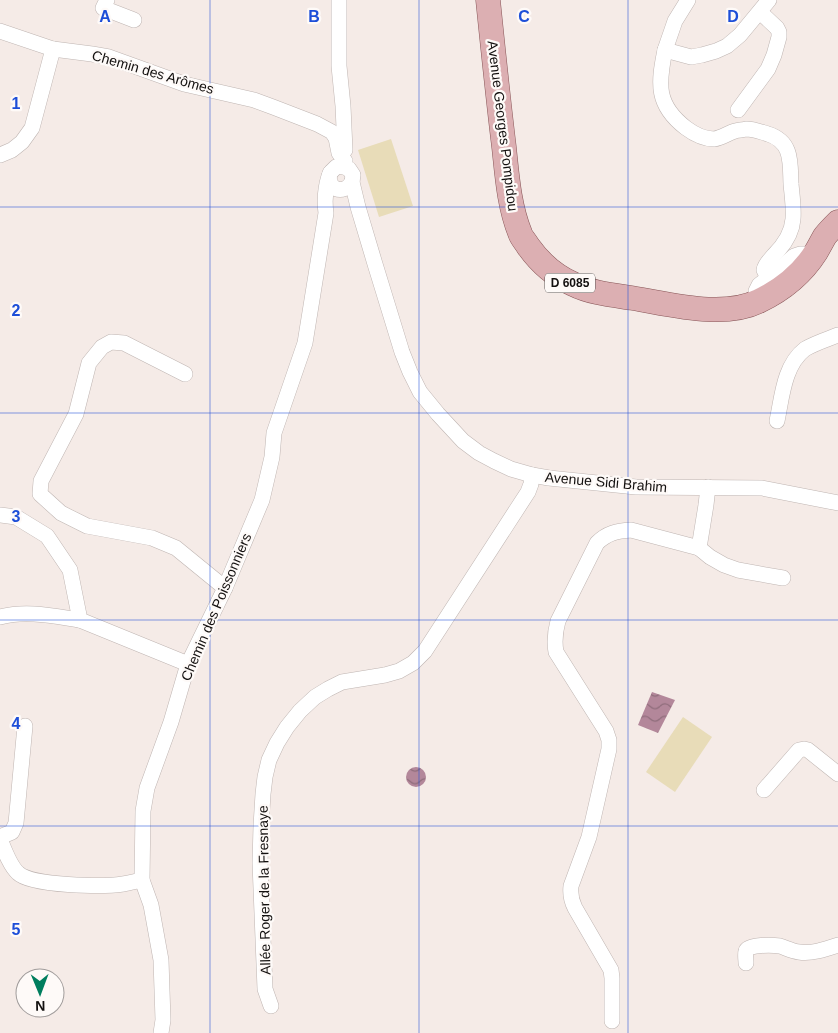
<svg xmlns="http://www.w3.org/2000/svg" width="838" height="1033" viewBox="0 0 838 1033" font-family="Arial,sans-serif">
<style>
.green{fill:#e8dcb8}
.water{fill:url(#water-waves)}
.lines{fill:none;stroke-linecap:round;stroke-linejoin:round}
.minor-casing{stroke:#bfb5b2;stroke-width:16}
.primary-casing{stroke:#875557;stroke-width:25}
.minor{stroke:#fff;stroke-width:15}
.primary{stroke:#dcafb2;stroke-width:24}
.grid{fill:none;stroke:#1d4ed8;stroke-width:1;stroke-opacity:0.55}
.labels{text-anchor:middle;dominant-baseline:central;stroke-width:4.5;stroke-linejoin:round;paint-order:stroke}
.shield{fill:#fefaf8;stroke:#5a5655;stroke-width:1}
.shield-label{font-size:12px;font-weight:bold;fill:#13100f}
.street-label{font-size:14px;fill:#13100f;stroke:#fefaf8}
.grid-label{font-size:16px;text-anchor:middle;font-weight:bold;fill:#1d4ed8;stroke:#fefaf8;stroke-width:4.5;stroke-linejoin:round;paint-order:stroke}
</style>
<defs>
<pattern id="water-waves" width="16" height="10" patternUnits="userSpaceOnUse" patternTransform="scale(1.25)"><rect width="16" height="10" fill="#b3879a"/><path d="M0 5q4-4 8 0t8 0" fill="none" stroke="#906d7c"/></pattern>
</defs>
<rect width="100%" height="100%" fill="#f5ebe7"/>
<!-- green -->
<g class="green">
<path d="M 391,139 L 413,206 L 379,217 L 358,150 Z"/>
<path d="M 683,717 L 712,737 L 675,792 L 646,772 Z"/>
</g>
<!-- water -->
<g class="water">
<path d="M 652,692 L 675,700 L 658,733 L 638,725 Z"/>
<circle cx="416" cy="777" r="10"/>
</g>
<g class="lines">
<defs>
<g id="minor">
<path d="M 107,0 L 103,8 L 134,20"/>
<path d="M 339,0 L 339,66 L 343,106 L 345,150"/>
<path d="M 688,0 L 675,21 L 665,50 L 691,57 L 702,55 L 716,51 L 727,46 L 740,35 L 769,0"/>
<path d="M 0,31 L 53,49 L 92,54 L 109,57 L 184,84 L 254,100 L 273,107 L 317,124 L 332,132 L 336,138 L 339,153 L 345,161"/>
<path d="M 665,50 C 658,84 656,105 686,128 C 694,134 703,139 714,139 C 722,138 728,133 735,131 C 738,130 743,130 746,129 C 754,129 761,132 768,134 C 793,142 790,163 791,184 C 792,195 794,208 793,219 C 792,233 784,245 774,255 C 770,260 765,264 764,270 L 768,278"/>
<path d="M 738,110 L 768,69 L 774,55 L 779,37 L 779,32 L 777,28 L 760,12"/>
<path d="M 0,155 L 12,150 L 22,142 L 32,128 L 53,49"/>
<path d="M 331,172 L 336,167 L 342,166 L 349,169 L 353,175 L 352,182 L 358,207 L 375,264 L 402,352 L 410,372 L 420,392 L 438,414 L 463,441 L 479,453 L 494,461 L 511,469 L 532,475 L 549,478 L 636,487 L 762,488 L 838,503"/>
<path d="M 330,173 C 326,189 343,196 352,182"/>
<path d="M 757,302 L 756,291 L 759,285 L 781,268 L 794,256 L 800,254 L 815,254"/>
<path d="M 185,374 L 124,343 L 111,342 L 102,347 L 89,363 L 76,414 L 41,481 L 40,494 L 61,513 L 87,526 L 152,538 L 176,548 L 225,588"/>
<path d="M 777,421 C 782,397 784,365 805,349 C 815,343 828,339 838,335"/>
<path d="M 0,515 L 16,517 L 47,536 L 70,570 L 80,620 L 188,664"/>
<path d="M 699,548 L 706,505 L 708,487"/>
<path d="M 0,617 C 26,610 53,616 80,620"/>
<path d="M 764,790 L 799,750 L 804,749 L 808,750 L 838,774"/>
<path d="M 0,837 L 12,832 L 16,823 L 25,726"/>
<path d="M 0,839 C 4,849 10,866 18,873 C 31,886 104,887 123,884 C 130,883 136,881 142,880"/>
<path d="M 746,963 C 746,960 745,954 746,951 C 748,944 773,945 780,946 C 786,948 792,951 799,952 C 812,954 826,949 838,945"/>
<path d="M 271,1006 L 265,989 L 260,863 L 261,826 L 263,794 L 265,777 L 269,760 L 277,743 L 287,727 L 300,711 L 315,697 L 328,689 L 342,682 L 385,675 L 399,671 L 413,663 L 425,651 L 528,492 L 531,484 L 532,475"/>
<path d="M 612,1021 L 612,978 L 611,970 L 575,908 C 571,900 570,894 571,886 L 589,837 L 609,749 L 609,740 L 606,731 L 556,652 C 554,641 555,632 558,621 L 597,543 C 607,533 617,531 631,530 L 699,548 L 710,557 L 724,565 L 738,570 L 783,578"/>
<path d="M 161,1033 L 163,1020 L 161,960 L 151,905 L 142,880 L 143,811 L 147,788 L 171,722 L 188,664 L 225,588 L 262,500 L 272,457 L 274,433 L 305,343 L 326,213 C 324,199 325,189 329,176"/>
</g>
<path id="primary" d="M 488,0 C 493,49 498,98 504,147 C 507,175 509,206 520,233 C 521,237 525,241 528,246 C 540,263 553,275 573,284 C 591,293 612,295 632,298 C 670,304 723,319 759,301 C 782,290 802,274 816,252 C 819,247 822,241 825,236 C 829,231 834,226 838,222"/>
</defs>
<!-- minor casing -->
<use href="#minor" class="minor-casing"/>
<!-- primary casing -->
<use href="#primary" class="primary-casing"/>
<!-- minor -->
<use href="#minor" class="minor"/>
<!-- primary -->
<use href="#primary" class="primary"/>
</g>
<!-- grid -->
<path class="grid" d="M 210,0 L 210,1033M 419,0 L 419,1033M 628,0 L 628,1033M 0,207 L 838,207M 0,413 L 838,413M 0,620 L 838,620M 0,826 L 838,826"/>
<g class="labels">
<!-- shield labels -->
<rect class="shield" x="545" y="273.5" width="50" height="19" rx="4"/>
<g class="shield-label">
<text x="570" y="283">D 6085</text>
</g>
<!-- street labels -->
<g class="street-label">
<text transform="translate(153 72) rotate(16)">Chemin des Arômes</text>
<text transform="translate(503 126) rotate(83)">Avenue Georges Pompidou</text>
<text transform="translate(606 482) rotate(5)">Avenue Sidi Brahim</text>
<text transform="translate(216 607) rotate(-67)">Chemin des Poissonniers</text>
<text transform="translate(264 890) rotate(-91)">Allée Roger de la Fresnaye</text>
</g>
</g>
<g class="grid-label">
<text x="105" y="22">A</text>
<text x="314" y="22">B</text>
<text x="524" y="22">C</text>
<text x="733" y="22">D</text>
<text x="16" y="109">1</text>
<text x="16" y="316">2</text>
<text x="16" y="522">3</text>
<text x="16" y="729">4</text>
<text x="16" y="935">5</text>
</g>
<!-- north arrow -->
<g transform="translate(40 993) rotate(179)"><circle r="24" fill="#fefaf8" stroke="#a09c9b"/>
<path d="M0-4L9 19L0 12L-9 19Z" fill="#007e5e"/>
<text y="-8" font-size="14" font-weight="bold" text-anchor="middle" fill="#13100f">N</text>
</g>
</svg>
